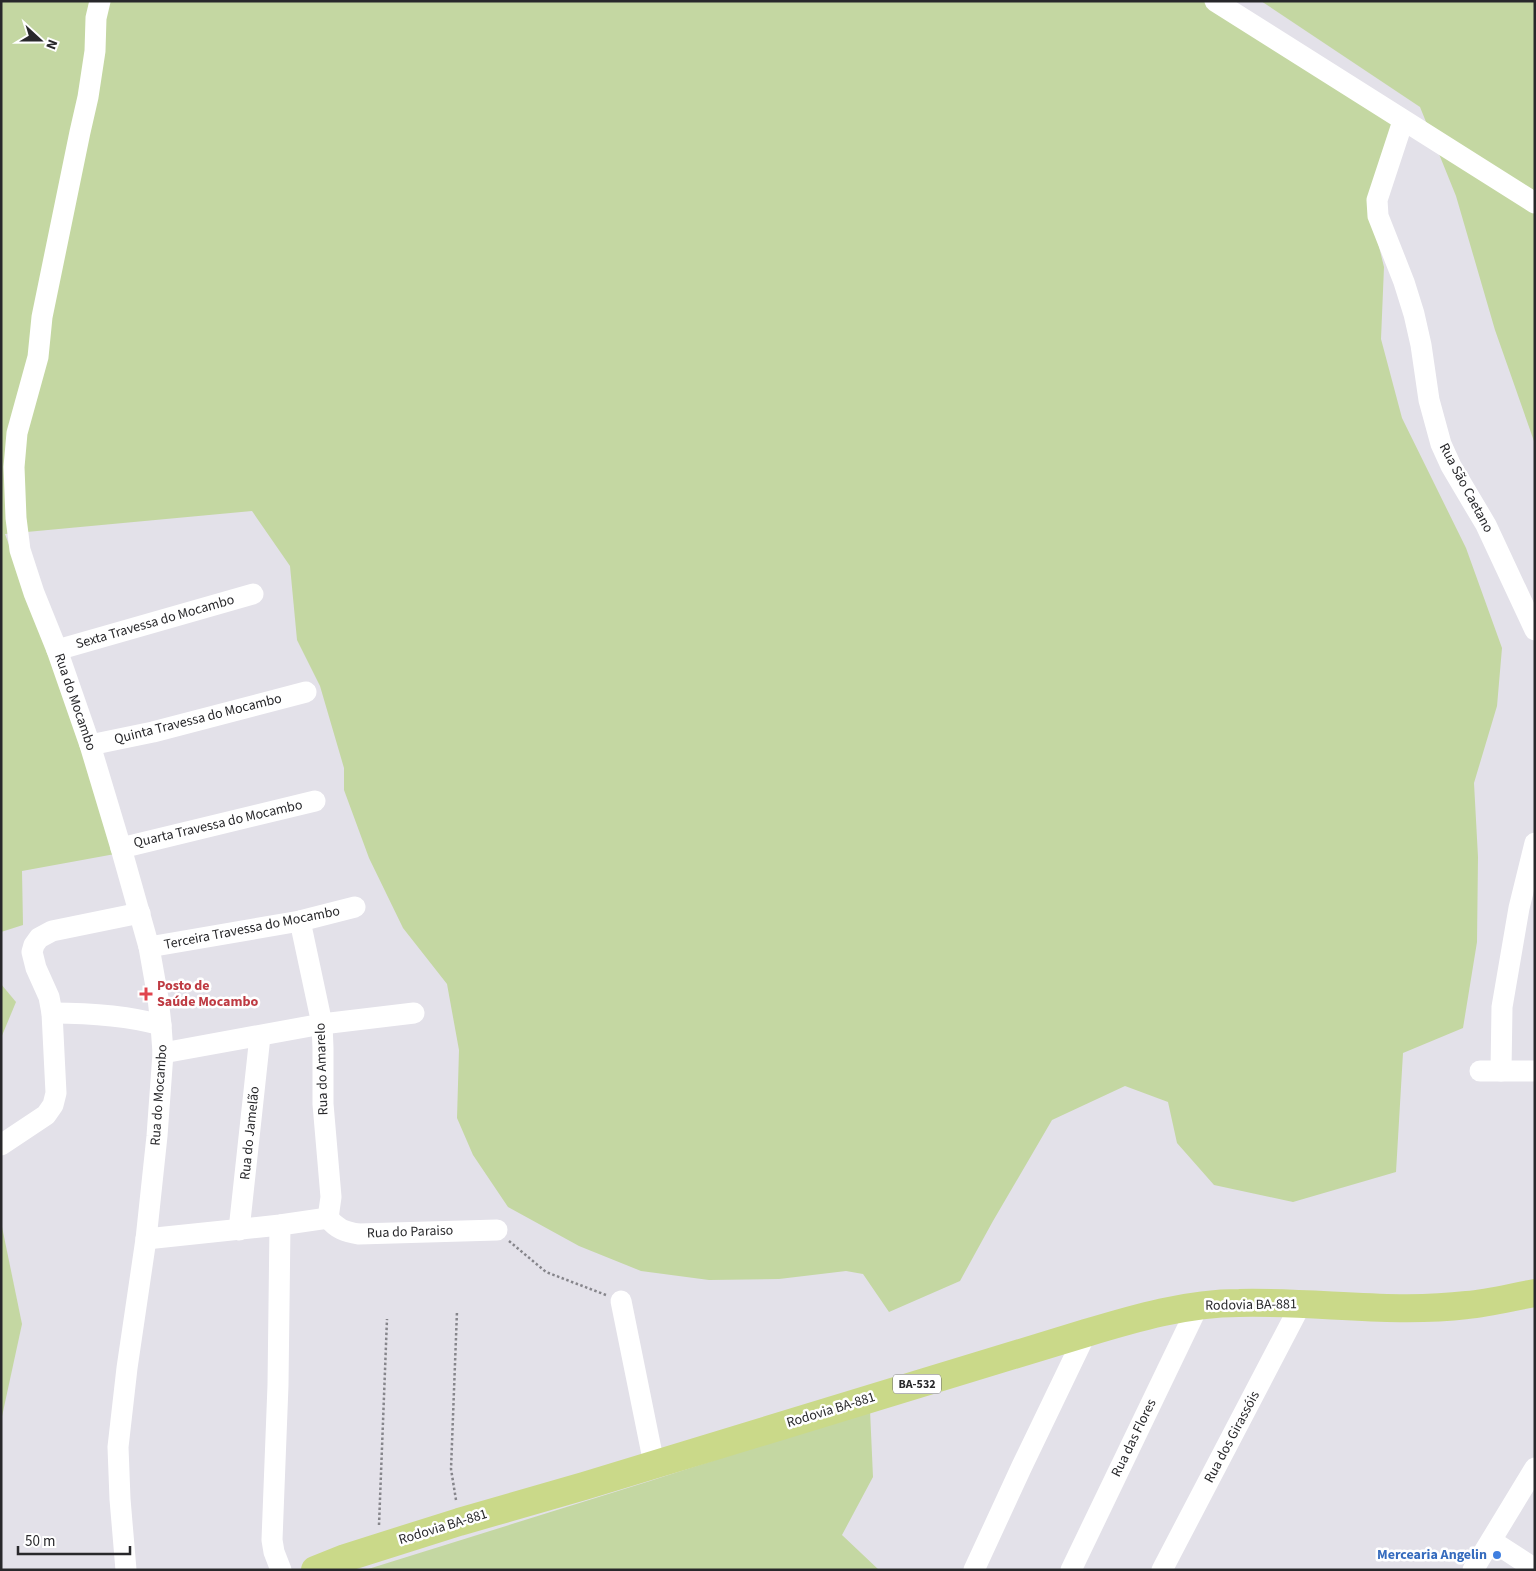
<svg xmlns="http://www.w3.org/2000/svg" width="1536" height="1571" viewBox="0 0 1536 1571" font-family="'Source Sans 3',sans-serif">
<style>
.green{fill:#c4d7a2}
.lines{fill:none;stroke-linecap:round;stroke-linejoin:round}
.path{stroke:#86858b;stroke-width:2.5;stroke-dasharray:2.5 2.5;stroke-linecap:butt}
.minor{stroke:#fff;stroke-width:21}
.major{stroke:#cad989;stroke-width:28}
.health-dot{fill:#e0444e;stroke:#fff;stroke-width:2}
.shop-dot{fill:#3f7fe0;stroke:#fff;stroke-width:2}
.labels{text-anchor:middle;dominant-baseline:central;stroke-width:5;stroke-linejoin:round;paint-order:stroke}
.shield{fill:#fff;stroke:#68686b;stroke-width:1}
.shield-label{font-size:12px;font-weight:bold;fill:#28282b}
.street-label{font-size:14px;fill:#28282b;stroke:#fff}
.health-label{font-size:14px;font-weight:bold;fill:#be3a42;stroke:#fff;text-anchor:start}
.shop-label{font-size:14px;font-weight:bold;fill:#366cbe;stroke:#fff;text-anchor:end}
</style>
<rect width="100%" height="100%" fill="#e3e1e9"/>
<!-- green -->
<g class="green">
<path d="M 1,1 L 1213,1 L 1409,123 L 1370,210 L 1384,267 L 1381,339 L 1402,418 L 1466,548 L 1502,648 L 1497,706 L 1474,783 L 1478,857 L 1477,942 L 1463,1028 L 1403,1053 L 1396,1172 L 1293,1202 L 1214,1185 L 1177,1143 L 1168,1102 L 1125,1086 L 1052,1120 L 993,1221 L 960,1281 L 889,1312 L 863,1274 L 846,1271 L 779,1279 L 709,1280 L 641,1271 L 579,1246 L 508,1207 L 473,1155 L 457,1118 L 459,1050 L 447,984 L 403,928 L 369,858 L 344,790 L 344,768 L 320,686 L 297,640 L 290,566 L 252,511 L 5,534 L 58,678 L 115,854 L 22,871 L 23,925 L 1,932 Z"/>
<path d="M 1261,1 L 1535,1 L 1535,444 L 1495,330 L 1456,196 L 1420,107 Z"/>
<path d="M 1,984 L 16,1002 L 1,1038 Z"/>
<path d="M 1,1222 L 22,1324 L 1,1421 Z"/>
<path d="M 870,1410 L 873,1477 L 842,1535 L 879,1570 L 365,1570 L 650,1481 Z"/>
</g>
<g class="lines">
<!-- path -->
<g class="path">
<path d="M 509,1241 L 546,1272 L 606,1295"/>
<path d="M 456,1500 L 451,1469 L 457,1311"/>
<path d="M 379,1525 L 387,1319"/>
</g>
<!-- minor -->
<g class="minor">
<path d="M 100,1 L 96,18 L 95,51 L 88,97 L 80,132 L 42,317 L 38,357 L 17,433 L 14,467 L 16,518 L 20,550 L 34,593 L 57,650 L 90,745 L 121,848 L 149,947 L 158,998 L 161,1025 L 163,1053 L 157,1136 L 146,1239 L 127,1368 L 118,1447 L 120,1499 L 126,1570"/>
<path d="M 1215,1 L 1535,203"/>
<path d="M 1403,121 L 1377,200 L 1378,216 L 1404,282 L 1414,314 L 1421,345 L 1429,400 L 1441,444 L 1451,466 L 1486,525 L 1535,630"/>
<path d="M 57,650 L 253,594"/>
<path d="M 90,745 L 153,732 L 306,692"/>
<path d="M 121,848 L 315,801"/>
<path d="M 300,921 L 322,1024 L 323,1048 L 323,1104 L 331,1197 L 328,1218"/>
<path d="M 149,947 L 300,921 L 355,907"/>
<path d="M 52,1013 C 89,1013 125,1015 161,1025"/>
<path d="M 163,1053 L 322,1024 L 414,1013"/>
<path d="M 1480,1071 L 1535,1071"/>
<path d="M 1501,1071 L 1502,1007 L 1519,908 L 1535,843"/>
<path d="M 1,1145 L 46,1115 L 53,1105 L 56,1093 L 52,1013 L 49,997 L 36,968 L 32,952 L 34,945 L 39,938 L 52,931 L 140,913"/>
<path d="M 328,1218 C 337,1229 345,1232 359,1234 L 497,1230"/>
<path d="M 280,1225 L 278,1385 L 272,1540 L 274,1552 L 281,1570"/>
<path d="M 239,1230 L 260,1036"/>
<path d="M 146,1239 L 280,1225 L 328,1218"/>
<path d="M 621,1301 L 654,1464"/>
<path d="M 1492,1541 L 1535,1569"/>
<path d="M 974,1570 L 1022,1466 L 1086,1333"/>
<path d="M 1071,1570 L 1198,1306"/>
<path d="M 1162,1570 L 1301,1304"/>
<path d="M 1473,1570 L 1535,1468"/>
</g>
<!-- major -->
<path class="major" d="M 315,1570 L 345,1558 L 459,1522 L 584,1486 L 1086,1333 C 1136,1318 1187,1303 1239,1303 C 1315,1301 1392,1314 1467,1305 C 1490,1303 1512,1297 1535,1293"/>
</g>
<!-- markers -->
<path class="health-dot" d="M143.5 986.5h5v5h5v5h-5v5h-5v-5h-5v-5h5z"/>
<circle class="shop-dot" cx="1497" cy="1555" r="5"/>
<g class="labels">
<!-- shield labels -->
<rect class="shield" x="893" y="1374.5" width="48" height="19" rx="4"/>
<g class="shield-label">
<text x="917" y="1384">BA-532</text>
</g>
<!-- street labels -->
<g class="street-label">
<text transform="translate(1466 488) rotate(62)">Rua São Caetano</text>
<text transform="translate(155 622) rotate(-16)">Sexta Travessa do Mocambo</text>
<text transform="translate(75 702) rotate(71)">Rua do Mocambo</text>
<text transform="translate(198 719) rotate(-14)">Quinta Travessa do Mocambo</text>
<text transform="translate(218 824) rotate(-13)">Quarta Travessa do Mocambo</text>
<text transform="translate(252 928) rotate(-11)">Terceira Travessa do Mocambo</text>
<text transform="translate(322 1069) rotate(-92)">Rua do Amarelo</text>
<text transform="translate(159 1095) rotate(-86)">Rua do Mocambo</text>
<text transform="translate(250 1133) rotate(-84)">Rua do Jamelão</text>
<text transform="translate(410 1232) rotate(-2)">Rua do Paraiso</text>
<text transform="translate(1251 1305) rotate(-1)">Rodovia BA-881</text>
<text transform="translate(831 1410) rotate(-17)">Rodovia BA-881</text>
<text transform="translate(1232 1437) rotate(-62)">Rua dos Girassóis</text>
<text transform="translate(1134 1438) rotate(-64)">Rua das Flores</text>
<text transform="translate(443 1527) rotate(-17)">Rodovia BA-881</text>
</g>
<!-- health labels -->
<g class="health-label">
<text x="157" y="986">Posto de<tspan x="157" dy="16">Saúde Mocambo</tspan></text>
</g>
<!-- shop labels -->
<g class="shop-label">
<text x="1487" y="1555">Mercearia Angelin</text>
</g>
</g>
<!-- border -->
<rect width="1536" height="1571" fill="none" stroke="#28282b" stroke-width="5"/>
<!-- north arrow -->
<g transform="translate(40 40) rotate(111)" stroke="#ffffff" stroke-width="4" paint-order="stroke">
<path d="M0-4L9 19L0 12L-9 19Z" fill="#28282b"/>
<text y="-8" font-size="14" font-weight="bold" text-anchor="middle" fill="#28282b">N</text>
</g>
<!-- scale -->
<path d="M18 1546v8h112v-8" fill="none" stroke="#28282b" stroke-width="2.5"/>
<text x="25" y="1546" font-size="15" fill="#28282b" stroke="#ffffff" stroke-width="4" paint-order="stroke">50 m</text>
</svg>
